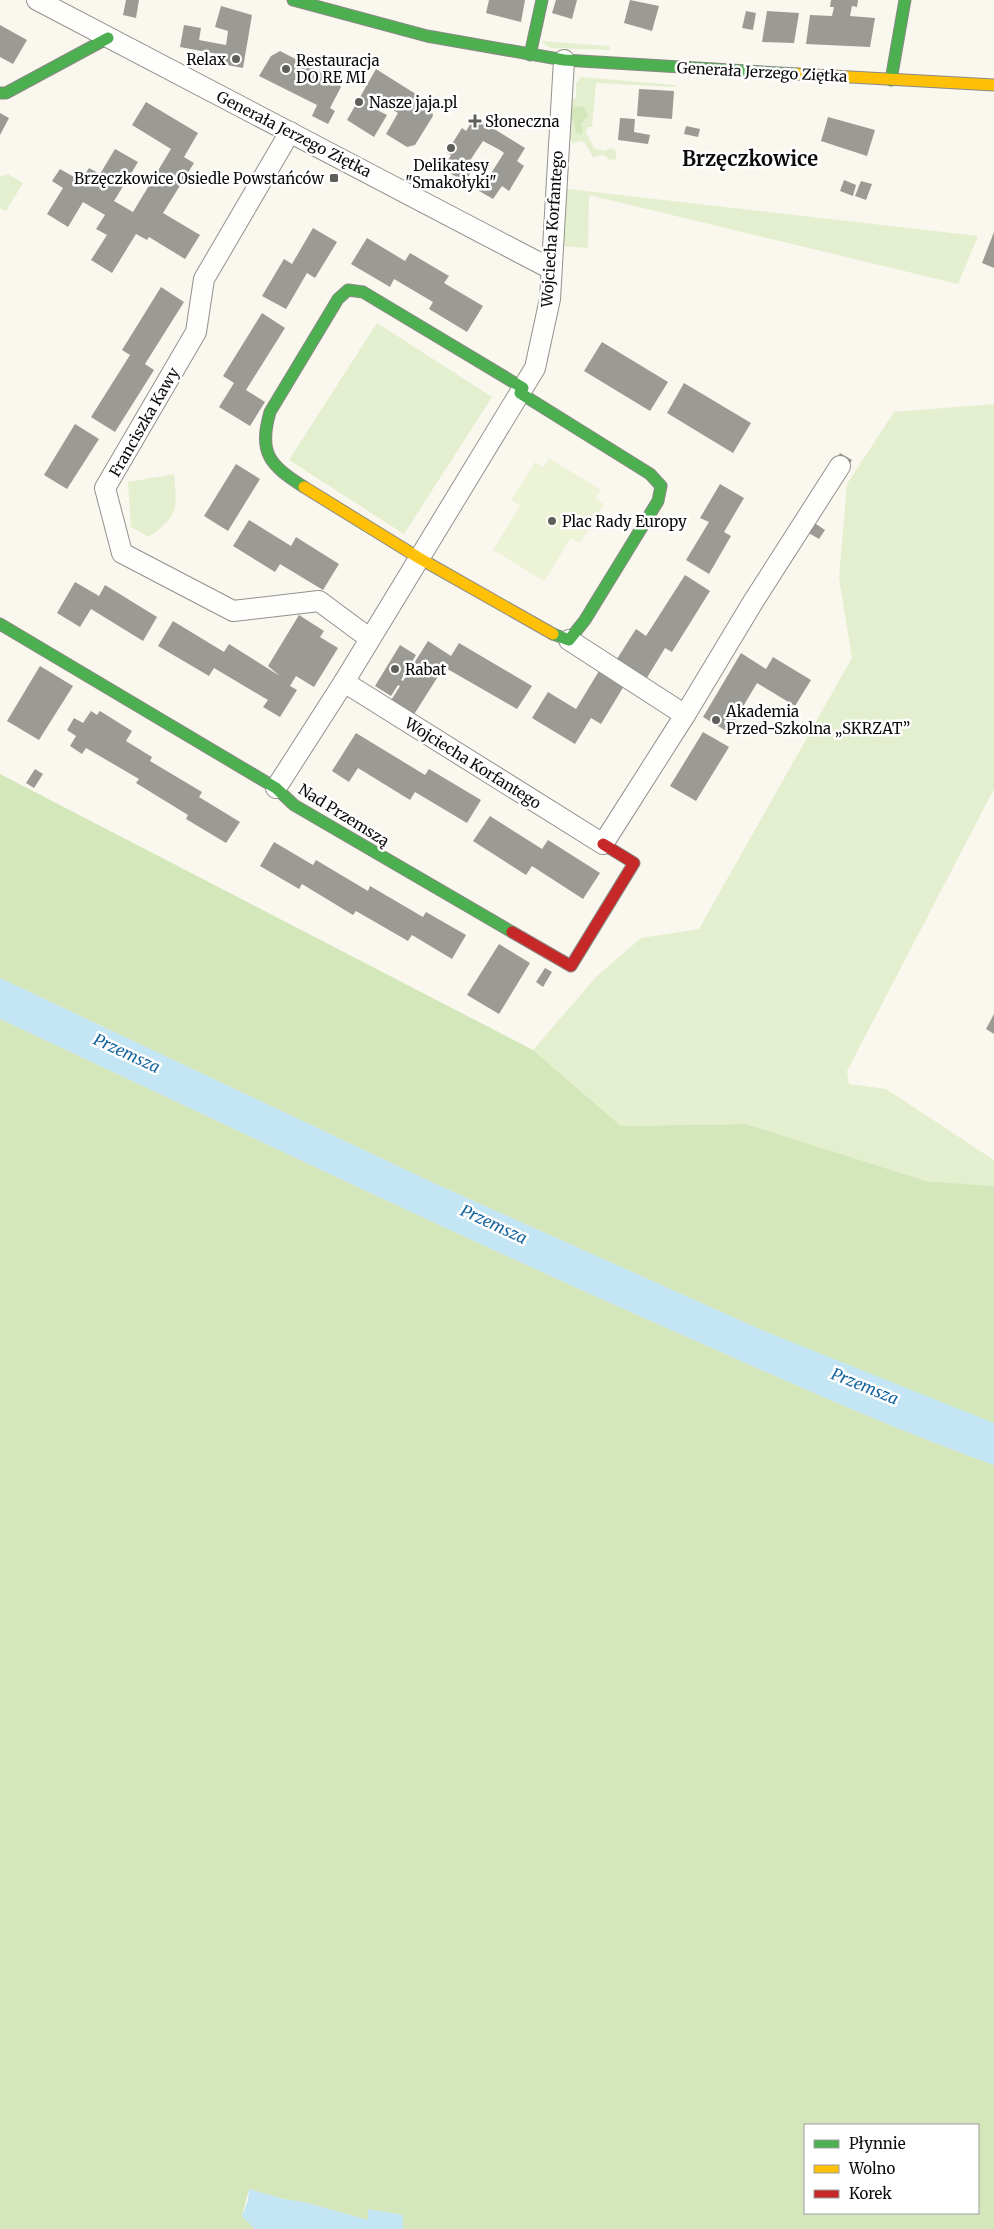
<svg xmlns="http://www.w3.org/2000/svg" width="994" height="2229" viewBox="0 0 994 2229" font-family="Merriweather,serif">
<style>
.green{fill:#e3efce}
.forest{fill:#d4e7bb;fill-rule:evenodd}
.pitch{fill:#edf3d7}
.water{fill:#c4e5f4}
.building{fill:#9c9a94}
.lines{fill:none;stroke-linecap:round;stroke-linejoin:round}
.street-casing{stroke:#93918d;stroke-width:22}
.fast-casing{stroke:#898884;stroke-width:13}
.slow-casing{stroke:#898884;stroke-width:13}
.jam-casing{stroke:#898884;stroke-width:13}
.street{stroke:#fefefc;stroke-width:20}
.fast{stroke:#4caf50;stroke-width:11}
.slow{stroke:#ffc107;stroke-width:11}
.jam{stroke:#c62828;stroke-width:11}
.poi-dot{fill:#5f5e5a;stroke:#fff;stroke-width:2}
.labels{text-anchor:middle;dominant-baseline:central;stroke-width:5;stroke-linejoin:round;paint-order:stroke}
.poi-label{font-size:15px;fill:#0b0b0b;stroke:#fff;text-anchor:start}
.street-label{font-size:15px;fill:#0b0b0b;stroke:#fff}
.water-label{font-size:16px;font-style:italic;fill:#13649e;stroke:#fff}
.district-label{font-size:20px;font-weight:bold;fill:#0b0b0b;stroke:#fff}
</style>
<rect width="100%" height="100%" fill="#faf7ee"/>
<!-- green -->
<g class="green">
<path d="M 541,41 L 609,46 L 610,50 L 550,48 Z"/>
<path d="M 581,77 L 675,85 L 676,87 L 596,83 L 592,127 L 588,127 L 586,132 L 594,148 L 603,151 L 612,148 L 616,151 L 616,159 L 610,160 L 603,155 L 593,157 L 584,142 L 579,141 L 573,144 L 569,137 L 570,119 L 580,127 L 584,119 L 571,109 L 572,98 L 576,98 L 576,84 Z"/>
<path d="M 8,174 L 23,183 L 6,211 L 0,208 L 0,177 Z"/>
<path d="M 559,188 L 978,236 L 958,284 L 589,195 L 588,248 L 561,246 Z"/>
<path d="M 377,323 L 492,397 L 404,534 L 289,460 Z"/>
<path d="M 994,404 L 994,789 L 847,1071 L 849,1084 L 886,1089 L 994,1160 L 994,1186 L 926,1181 L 746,1124 L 621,1126 L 533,1050 L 597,976 L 641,938 L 699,929 L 852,658 L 839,578 L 847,484 L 894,412 Z"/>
<path d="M 174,474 C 177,511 179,514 149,537 L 131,527 L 128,482 Z"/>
</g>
<!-- forest -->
<g class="forest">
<path d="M 577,106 L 584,107 L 588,116 L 581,124 L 583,132 L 581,134 L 576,133 L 574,122 L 570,119 L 571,109 Z"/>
<path d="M 0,774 L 533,1050 L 621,1126 L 746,1124 L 926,1181 L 994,1186 L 994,1425 L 764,1331 L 436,1184 L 0,978 Z"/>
<path d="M 0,1019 C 217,1120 432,1224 651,1321 C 764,1371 877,1423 994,1465 L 994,2229 L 403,2229 L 403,2215 L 368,2210 L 368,2220 L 304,2202 L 283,2199 L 249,2189 L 242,2216 L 255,2229 L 0,2229 ZM 805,2125 L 978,2125 L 978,2213 L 805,2213 Z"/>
</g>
<!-- pitch -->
<path class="pitch" d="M 549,458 L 601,490 L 595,499 L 604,504 L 580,543 L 571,538 L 544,581 L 493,550 L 520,506 L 511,500 L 535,462 L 544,467 Z"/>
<!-- water -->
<g class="water">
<path d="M 0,978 L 436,1184 L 764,1331 L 994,1423 L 994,1465 C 877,1423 764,1371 651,1321 C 432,1224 217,1120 0,1019 Z"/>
<path d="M 249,2189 L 283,2199 L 304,2202 L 368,2220 L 368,2209 L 403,2215 L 403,2229 L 255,2229 L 242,2216 L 248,2200 Z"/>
</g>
<!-- building -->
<g class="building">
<path d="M 126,0 L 139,0 L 136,18 L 123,15 Z"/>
<path d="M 489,0 L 525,0 L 521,22 L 486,13 Z"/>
<path d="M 556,0 L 577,0 L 572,19 L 552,13 Z"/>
<path d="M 630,0 L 659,6 L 652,31 L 624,23 Z"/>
<path d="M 831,0 L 858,0 L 857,7 L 852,6 L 850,16 L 875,18 L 870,47 L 806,44 L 810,15 L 832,16 L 834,7 L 830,7 Z"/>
<path d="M 221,6 L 252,15 L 243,68 L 222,64 L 223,55 L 180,47 L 184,25 L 201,28 L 199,40 L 226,45 L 228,31 L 215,27 Z"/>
<path d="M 746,11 L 756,13 L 753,30 L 742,28 Z"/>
<path d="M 767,11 L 799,13 L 794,43 L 762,42 Z"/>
<path d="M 0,25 L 27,40 L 13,64 L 0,57 Z"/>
<path d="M 280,51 L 336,80 L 341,87 L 330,108 L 335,111 L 328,124 L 312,116 L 317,105 L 259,76 L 271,56 Z"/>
<path d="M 376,69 L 430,103 L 433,116 L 415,145 L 407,147 L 386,134 L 398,113 L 383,104 L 379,111 L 387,115 L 374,137 L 347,120 Z"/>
<path d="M 639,89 L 674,91 L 672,119 L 637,116 Z"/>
<path d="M 146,102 L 198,133 L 184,157 L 194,163 L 163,213 L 200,235 L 185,259 L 149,237 L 147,240 L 136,234 L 112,273 L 91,260 L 107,235 L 96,229 L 105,215 L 83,202 L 68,227 L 47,214 L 63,188 L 52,181 L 60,169 L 81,181 L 89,168 L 100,174 L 115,149 L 138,162 L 114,201 L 133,212 L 171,149 L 132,125 Z"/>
<path d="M 0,113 L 9,118 L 0,135 Z"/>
<path d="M 475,117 L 525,148 L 517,161 L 524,166 L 509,191 L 502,186 L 493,199 L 474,188 L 483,175 L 488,178 L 504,153 L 500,150 L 483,141 L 467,165 L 473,169 L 465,182 L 443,169 L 451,155 L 446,152 L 448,150 L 462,128 L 466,131 Z"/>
<path d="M 828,117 L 875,130 L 867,156 L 821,141 Z"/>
<path d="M 620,118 L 635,119 L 634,132 L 650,135 L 648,144 L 618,140 Z"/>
<path d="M 686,126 L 700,129 L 698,137 L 684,134 Z"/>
<path d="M 844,180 L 856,185 L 853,196 L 840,191 Z"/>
<path d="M 861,181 L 872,184 L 866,200 L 855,196 Z"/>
<path d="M 313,228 L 337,242 L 315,278 L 307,273 L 286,309 L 262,296 L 284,259 L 292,264 Z"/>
<path d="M 994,232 L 994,268 L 982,263 Z"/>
<path d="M 367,238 L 405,261 L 410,253 L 449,276 L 444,283 L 483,306 L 467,332 L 429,309 L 433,302 L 394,279 L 390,287 L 351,264 Z"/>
<path d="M 161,287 L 184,302 L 145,364 L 154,370 L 115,432 L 91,417 L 130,355 L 122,350 Z"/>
<path d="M 262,313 L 285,328 L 246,390 L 265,402 L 250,426 L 219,407 L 234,383 L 223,376 Z"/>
<path d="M 602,342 L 668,382 L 650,411 L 584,371 Z"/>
<path d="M 684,383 L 751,423 L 733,453 L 667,413 Z"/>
<path d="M 75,424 L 99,439 L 67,489 L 44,475 Z"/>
<path d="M 840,453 L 852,460 L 847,468 L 835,462 Z"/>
<path d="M 236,464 L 260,479 L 228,531 L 204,516 Z"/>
<path d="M 720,484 L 744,498 L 724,532 L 731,536 L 709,574 L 686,560 L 709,522 L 700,518 Z"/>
<path d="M 249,520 L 291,546 L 296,537 L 339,564 L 323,590 L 280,564 L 275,572 L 233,546 Z"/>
<path d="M 813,522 L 825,530 L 819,539 L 807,532 Z"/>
<path d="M 685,575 L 710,591 L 672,652 L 665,648 L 645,681 L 615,662 L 636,629 L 646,636 Z"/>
<path d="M 75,582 L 99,596 L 105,585 L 157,617 L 143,641 L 91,609 L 80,627 L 57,613 Z"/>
<path d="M 299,615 L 324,631 L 320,637 L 338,648 L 314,687 L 296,676 L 290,686 L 297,690 L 280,717 L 263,707 L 268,700 L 214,668 L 209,676 L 158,646 L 173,621 L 224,652 L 229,644 L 280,676 L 268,666 Z"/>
<path d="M 428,641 L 451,656 L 459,643 L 532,686 L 517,709 L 444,667 L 413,716 L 390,702 L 400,686 L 398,685 L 391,696 L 375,686 L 400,645 L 416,655 L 401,680 L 403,681 Z"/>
<path d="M 741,653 L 766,669 L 773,657 L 811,680 L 795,706 L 757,683 L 728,732 L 703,717 Z"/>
<path d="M 40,666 L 73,686 L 39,740 L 7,721 Z"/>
<path d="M 599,671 L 624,686 L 601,724 L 591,718 L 575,744 L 532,718 L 548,692 L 576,709 Z"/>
<path d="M 91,711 L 97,715 L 100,711 L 132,731 L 126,741 L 152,757 L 150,761 L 202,792 L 199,797 L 240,822 L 226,843 L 186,819 L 188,815 L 136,783 L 139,779 L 86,748 L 82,754 L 70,746 L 76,736 L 67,730 L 74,718 L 83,723 Z"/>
<path d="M 703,732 L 729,747 L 696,801 L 670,786 Z"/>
<path d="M 356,733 L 425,775 L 429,769 L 481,800 L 467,823 L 415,792 L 410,800 L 358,768 L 349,782 L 332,771 Z"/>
<path d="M 35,769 L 43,774 L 34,788 L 26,783 Z"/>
<path d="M 490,816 L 542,849 L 548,840 L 600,873 L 583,899 L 532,866 L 526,875 L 473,841 Z"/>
<path d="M 274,842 L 313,865 L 316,860 L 368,891 L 370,886 L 423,917 L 426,912 L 466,935 L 452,959 L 412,935 L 408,941 L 356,911 L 353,915 L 302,884 L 299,889 L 260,866 Z"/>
<path d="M 499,944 L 530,963 L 499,1014 L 467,995 Z"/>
<path d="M 545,968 L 552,972 L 543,987 L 536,982 Z"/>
<path d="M 994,1014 L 994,1034 L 986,1029 Z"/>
</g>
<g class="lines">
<defs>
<g id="street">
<path d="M 37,0 L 551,269"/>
<path d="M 290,132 L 204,279 L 196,332 L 105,488 L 122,553 L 233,611 L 319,601 L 369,638"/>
<path d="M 569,640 L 685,715 L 753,602 L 840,466"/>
<path d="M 344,682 L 603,844 L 685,715"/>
<path d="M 276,788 L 344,682 L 535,368 L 550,299 L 564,60"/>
</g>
<g id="fast">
<path d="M 293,0 L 427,36 L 564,60 L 797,74"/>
<path d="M 530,55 L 542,0"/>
<path d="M 891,80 L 905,0"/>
<path d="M 0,93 L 6,93 L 108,38"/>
<path d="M 520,393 L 650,474 L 661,486 L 658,501 L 585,620 L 569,640 L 553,634"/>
<path d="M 304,487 C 270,465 258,454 270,412 L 338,299 L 348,290 L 363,292 L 523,388"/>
<path d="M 0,624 L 276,788 L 294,805 L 512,932"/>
</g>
<g id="slow">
<path d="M 797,74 L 994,85"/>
<path d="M 304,487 L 419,558 L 553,634"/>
</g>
<path id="jam" d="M 512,932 L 571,966 L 634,863 L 603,844"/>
</defs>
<!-- street casing -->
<use href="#street" class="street-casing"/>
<!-- fast casing -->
<use href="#fast" class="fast-casing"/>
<!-- slow casing -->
<use href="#slow" class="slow-casing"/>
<!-- jam casing -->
<use href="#jam" class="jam-casing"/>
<!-- street -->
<use href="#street" class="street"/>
<!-- fast -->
<use href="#fast" class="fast"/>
<!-- slow -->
<use href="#slow" class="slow"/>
<!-- jam -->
<use href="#jam" class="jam"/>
</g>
<!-- markers -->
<g class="poi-dot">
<circle cx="236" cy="59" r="5"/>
<circle cx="286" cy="69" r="5"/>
<circle cx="359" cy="102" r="5"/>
<path d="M472.5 113.5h5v5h5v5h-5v5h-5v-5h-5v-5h5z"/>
<circle cx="451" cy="148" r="5"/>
<rect x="329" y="173" width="10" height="10" rx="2.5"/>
<circle cx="552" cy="521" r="5"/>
<circle cx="395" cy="669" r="5"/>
<circle cx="716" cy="720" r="5"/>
</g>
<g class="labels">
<!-- poi labels -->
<g class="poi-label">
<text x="226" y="59" text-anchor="end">Relax</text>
<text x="296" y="60">Restauracja<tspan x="296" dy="17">DO RE MI</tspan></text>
<text x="369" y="102">Nasze jaja.pl</text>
<text x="485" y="121">Słoneczna</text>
<text x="451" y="165" text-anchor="middle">Delikatesy<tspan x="451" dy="17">"Smakołyki"</tspan></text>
<text x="324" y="178" text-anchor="end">Brzęczkowice Osiedle Powstańców</text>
<text x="562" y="521">Plac Rady Europy</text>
<text x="405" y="669">Rabat</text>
<text x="726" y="711">Akademia<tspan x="726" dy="17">Przed-Szkolna „SKRZAT”</tspan></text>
</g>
<!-- street labels -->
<g class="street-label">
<text transform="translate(762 72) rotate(3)">Generała Jerzego Ziętka</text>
<text transform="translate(294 134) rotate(27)">Generała Jerzego Ziętka</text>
<text transform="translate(552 229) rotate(-86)">Wojciecha Korfantego</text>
<text transform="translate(144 422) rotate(-60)">Franciszka Kawy</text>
<text transform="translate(473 763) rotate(32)">Wojciecha Korfantego</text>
<text transform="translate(344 815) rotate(32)">Nad Przemszą</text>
</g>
<!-- water labels -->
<g class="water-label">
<text transform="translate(127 1053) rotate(25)">Przemsza</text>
<text transform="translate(494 1224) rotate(25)">Przemsza</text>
<text transform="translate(865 1386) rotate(22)">Przemsza</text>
</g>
<!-- district labels -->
<g class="district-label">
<text x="750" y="158">Brzęczkowice</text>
</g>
</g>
<!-- legend -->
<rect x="804" y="2124" width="175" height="90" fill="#ffffff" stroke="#9d9d9d"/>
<rect x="814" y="2140" width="25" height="8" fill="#4caf50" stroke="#9d9d9d"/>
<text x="849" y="2149" font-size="15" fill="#0b0b0b">Płynnie</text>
<rect x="814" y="2165" width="25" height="8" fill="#ffc107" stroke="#9d9d9d"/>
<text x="849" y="2174" font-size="15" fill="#0b0b0b">Wolno</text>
<rect x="814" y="2190" width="25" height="8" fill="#c62828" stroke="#9d9d9d"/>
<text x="849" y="2199" font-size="15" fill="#0b0b0b">Korek</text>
</svg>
